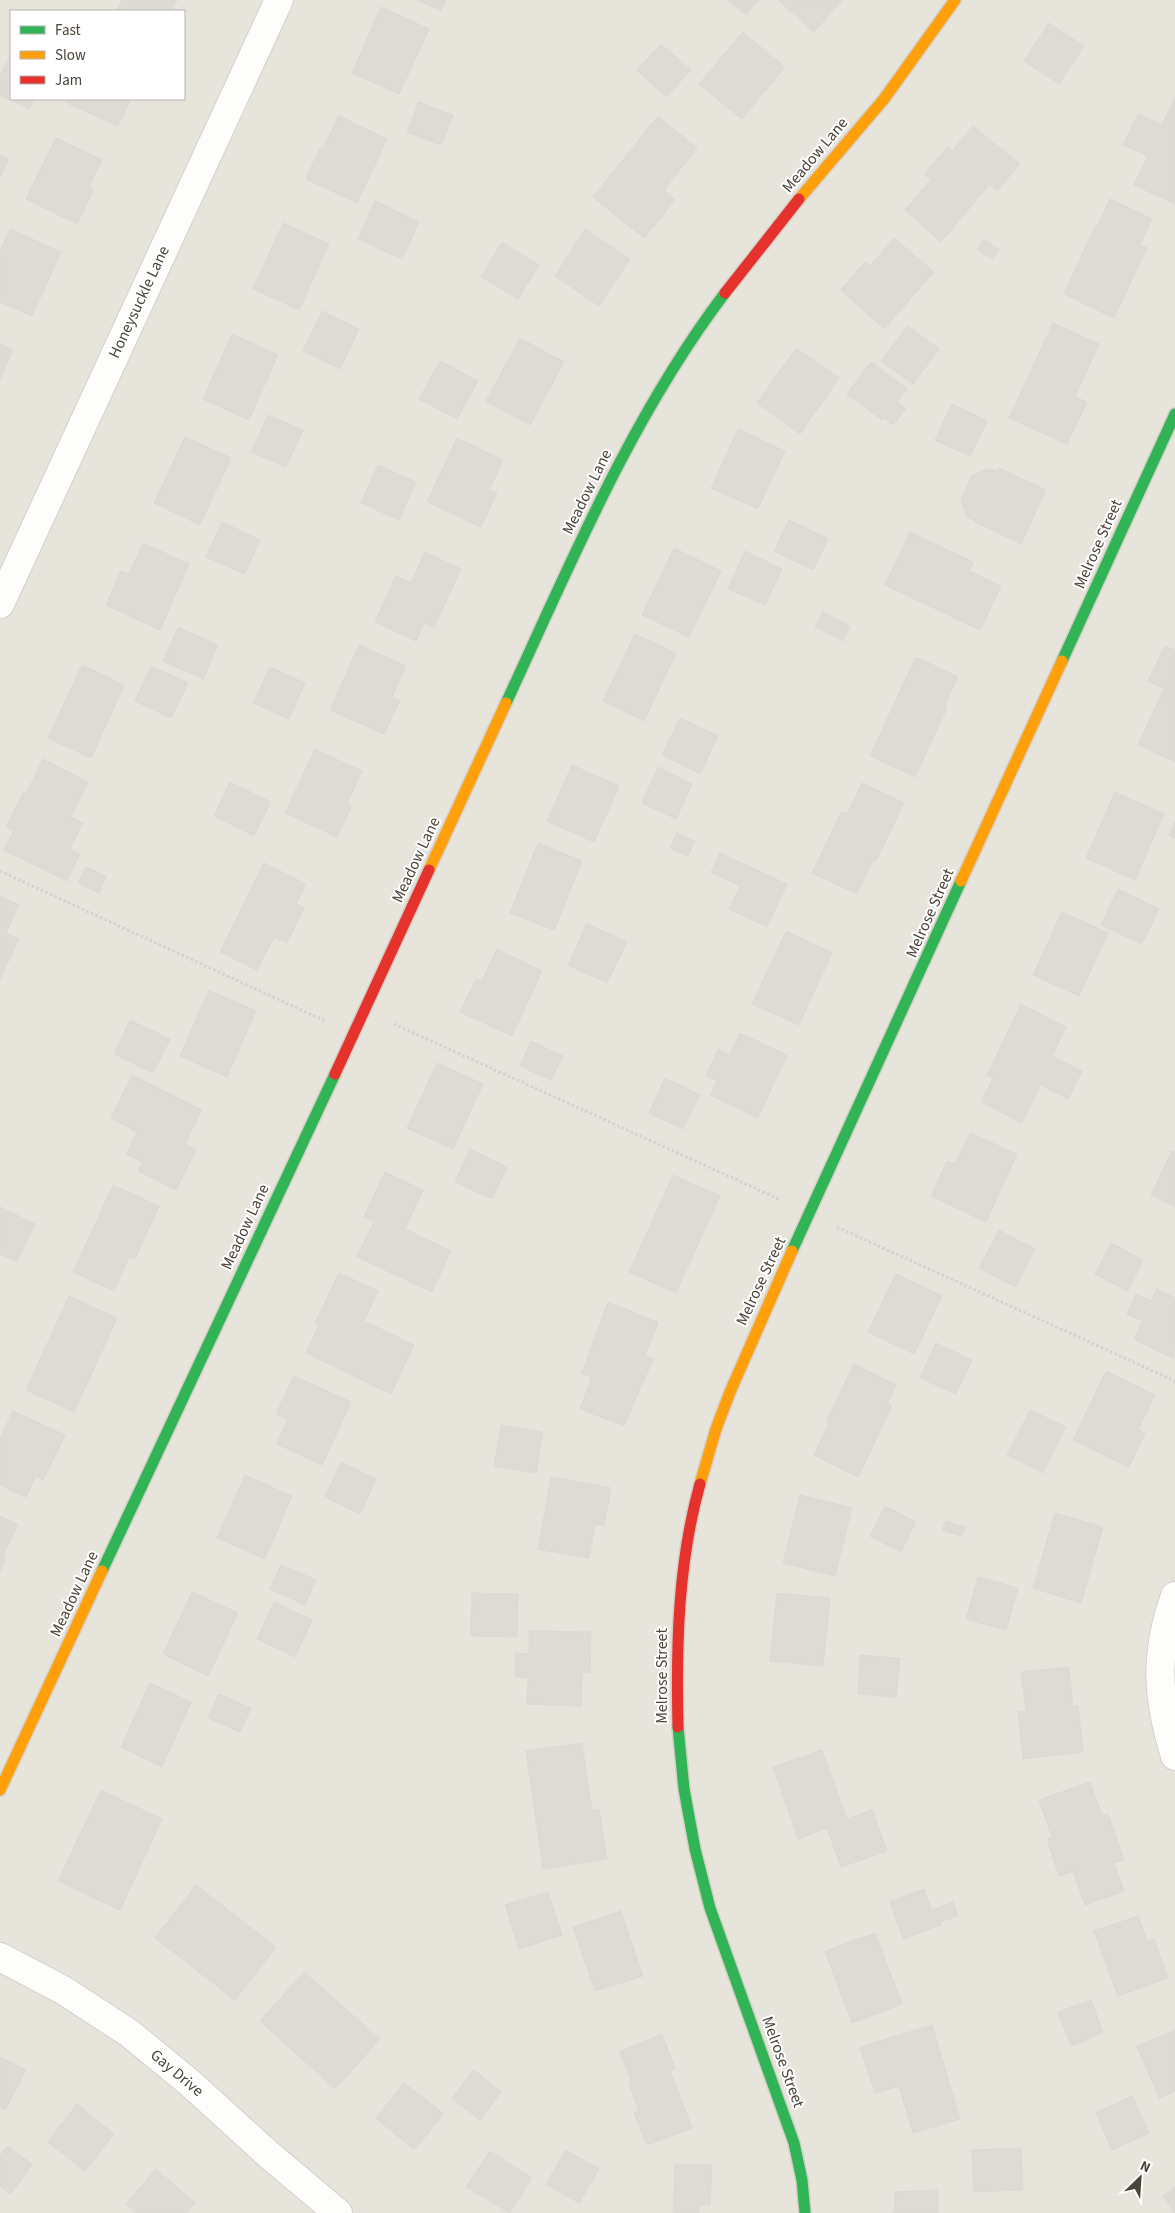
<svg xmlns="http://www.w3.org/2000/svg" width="1175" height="2213" viewBox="0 0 1175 2213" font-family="'Source Sans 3',sans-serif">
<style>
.residential{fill:#e7e4dc;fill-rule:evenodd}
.building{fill:#dedbd6;stroke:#dcd9d4}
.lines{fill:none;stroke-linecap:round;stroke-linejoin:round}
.street-casing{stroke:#d2d0cb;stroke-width:30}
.fast-casing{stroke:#d3cfc5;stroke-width:14}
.slow-casing{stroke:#d3cfc5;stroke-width:14}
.jam-casing{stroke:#d3cfc5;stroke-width:14}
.path{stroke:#d3d2cc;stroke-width:3;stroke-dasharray:2.5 2.5;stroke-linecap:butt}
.street{stroke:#fdfdfc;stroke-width:28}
.fast{stroke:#30b455;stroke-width:11}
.slow{stroke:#ff9f0a;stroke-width:11}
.jam{stroke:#e5322d;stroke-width:11}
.labels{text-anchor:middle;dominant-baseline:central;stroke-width:4;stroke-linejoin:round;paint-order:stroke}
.street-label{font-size:16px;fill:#4b4439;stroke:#fff}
</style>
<rect width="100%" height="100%" fill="#f4f2ee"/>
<!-- residential -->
<path class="residential" d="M 0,0 L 1175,0 L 1175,2213 L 0,2213 ZM 11,11 L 184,11 L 184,99 L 11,99 Z"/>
<!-- building -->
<g class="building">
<path d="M 122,0 L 177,0 L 172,11 L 117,11 Z"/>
<path d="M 418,0 L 446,0 L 441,11 Z"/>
<path d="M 727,0 L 758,0 L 746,15 Z"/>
<path d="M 778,0 L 842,0 L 814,32 Z"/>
<path d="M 381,7 L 429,29 L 399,94 L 352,73 Z"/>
<path d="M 1049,23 L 1084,46 L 1059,84 L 1024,61 Z"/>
<path d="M 743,32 L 785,67 L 742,119 L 699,84 Z"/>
<path d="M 661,44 L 691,70 L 666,97 L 637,70 Z"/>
<path d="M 9,57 L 11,58 L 11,99 L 34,99 L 29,109 L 0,95 L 0,76 Z"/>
<path d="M 1175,97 L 1175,204 L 1134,185 L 1148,156 L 1123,145 L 1138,114 L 1162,125 Z"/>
<path d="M 66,99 L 131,99 L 118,126 L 65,102 Z"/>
<path d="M 419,102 L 453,115 L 441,145 L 407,132 Z"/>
<path d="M 339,116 L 387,139 L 357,203 L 306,179 L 320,148 L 323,149 Z"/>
<path d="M 658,116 L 697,148 L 664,190 L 675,200 L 644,238 L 593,197 Z"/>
<path d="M 973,126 L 1020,164 L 997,191 L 990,184 L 941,242 L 905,210 L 931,180 L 924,174 L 948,147 L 952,151 Z"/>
<path d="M 56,138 L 102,160 L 89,186 L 94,189 L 77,224 L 26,199 Z"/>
<path d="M 0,155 L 9,159 L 0,177 Z"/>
<path d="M 1110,199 L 1152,219 L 1140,245 L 1147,248 L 1114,318 L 1064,294 L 1095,226 L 1097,227 Z"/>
<path d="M 375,201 L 419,222 L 402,259 L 358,239 Z"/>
<path d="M 283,223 L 329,244 L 299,310 L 253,289 Z"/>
<path d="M 10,229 L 61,252 L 32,316 L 0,302 L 0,252 Z"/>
<path d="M 585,229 L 630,259 L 599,306 L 555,276 Z"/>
<path d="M 894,238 L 934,272 L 884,329 L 841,290 L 865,262 L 870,266 Z"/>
<path d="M 984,239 L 999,250 L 992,259 L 977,249 Z"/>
<path d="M 502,242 L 539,265 L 518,299 L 481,277 Z"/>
<path d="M 322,311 L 359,329 L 340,369 L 303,351 Z"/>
<path d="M 1053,323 L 1099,344 L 1075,397 L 1087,402 L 1067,444 L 1009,418 Z"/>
<path d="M 908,326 L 939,349 L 913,384 L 881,361 Z"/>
<path d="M 232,334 L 278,355 L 249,420 L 203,399 Z"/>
<path d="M 520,338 L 564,362 L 530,425 L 486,401 Z"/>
<path d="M 0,344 L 13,350 L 0,379 Z"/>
<path d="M 796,348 L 839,378 L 800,434 L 757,403 Z"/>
<path d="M 440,361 L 478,381 L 457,419 L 419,399 Z"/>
<path d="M 871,362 L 907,389 L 897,402 L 906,409 L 893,425 L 884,418 L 882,420 L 847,394 Z"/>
<path d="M 952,404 L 987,421 L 970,456 L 935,440 Z"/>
<path d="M 268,415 L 303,430 L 286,467 L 251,452 Z"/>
<path d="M 738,429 L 785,451 L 758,509 L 711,488 Z"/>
<path d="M 185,437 L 231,458 L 200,525 L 154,503 Z"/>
<path d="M 457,438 L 503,460 L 489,490 L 497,493 L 481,527 L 427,502 Z"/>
<path d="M 378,465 L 416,482 L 399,520 L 361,503 Z"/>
<path d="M 999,468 L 1046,490 L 1021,544 L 973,521 L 974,520 L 967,517 L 961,500 L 972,475 L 989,469 L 997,471 Z"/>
<path d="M 789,520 L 828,539 L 813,570 L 774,551 Z"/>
<path d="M 222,522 L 260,540 L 245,574 L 206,557 Z"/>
<path d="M 910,532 L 973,562 L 969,571 L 1001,586 L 980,630 L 885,585 Z"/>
<path d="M 143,543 L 189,564 L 160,630 L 106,605 L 121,571 L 129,574 Z"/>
<path d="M 674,548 L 721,571 L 689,637 L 642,615 Z"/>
<path d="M 745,551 L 782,569 L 765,605 L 728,589 Z"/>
<path d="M 425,552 L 461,569 L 434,627 L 424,623 L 416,641 L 375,622 L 396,576 L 411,583 Z"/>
<path d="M 823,612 L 850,626 L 843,641 L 815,627 Z"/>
<path d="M 178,627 L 218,645 L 203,679 L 163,661 Z"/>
<path d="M 635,634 L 676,653 L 644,721 L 603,701 Z"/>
<path d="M 359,645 L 406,666 L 392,697 L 400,700 L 384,734 L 330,710 Z"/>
<path d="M 1165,646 L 1175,650 L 1175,762 L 1138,745 L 1164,689 L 1148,681 Z"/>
<path d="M 916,657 L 958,677 L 944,706 L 947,708 L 915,777 L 870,756 Z"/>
<path d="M 82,665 L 124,685 L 91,758 L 48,738 Z"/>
<path d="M 151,666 L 188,683 L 171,718 L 135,701 Z"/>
<path d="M 270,667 L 305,683 L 289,719 L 253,703 Z"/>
<path d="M 680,718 L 718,736 L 700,774 L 662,755 Z"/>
<path d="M 315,749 L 362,771 L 347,804 L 352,806 L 337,837 L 285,813 Z"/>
<path d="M 43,759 L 88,782 L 71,817 L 83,823 L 70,849 L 80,854 L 67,881 L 4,850 L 14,830 L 6,827 L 23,793 L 26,794 Z"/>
<path d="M 572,765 L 619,786 L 594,842 L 547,821 Z"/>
<path d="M 658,767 L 692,784 L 676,819 L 642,803 Z"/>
<path d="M 230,782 L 271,802 L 254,836 L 214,816 Z"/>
<path d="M 862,783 L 904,803 L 876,861 L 873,860 L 857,894 L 812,873 L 842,811 L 847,814 Z"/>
<path d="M 1115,792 L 1164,814 L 1135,880 L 1086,858 Z"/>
<path d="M 1175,822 L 1175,838 L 1169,835 Z"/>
<path d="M 677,833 L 695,841 L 688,856 L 670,848 Z"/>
<path d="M 538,843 L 582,861 L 554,930 L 510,913 Z"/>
<path d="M 720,853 L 787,884 L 767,927 L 729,909 L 740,886 L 711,872 Z"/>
<path d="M 264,863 L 306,884 L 296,904 L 304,908 L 287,943 L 274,937 L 257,970 L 220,952 Z"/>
<path d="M 86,867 L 106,876 L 99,893 L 78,883 Z"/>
<path d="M 1118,889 L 1159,909 L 1142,944 L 1101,925 Z"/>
<path d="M 0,896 L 19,905 L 6,933 L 19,939 L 0,979 Z"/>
<path d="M 1062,912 L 1108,933 L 1079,996 L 1033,975 Z"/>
<path d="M 587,924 L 627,942 L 607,983 L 568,965 Z"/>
<path d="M 786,931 L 832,953 L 799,1025 L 752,1004 Z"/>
<path d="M 497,949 L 542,971 L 512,1036 L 460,1012 L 476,979 L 482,981 Z"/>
<path d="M 209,990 L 256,1011 L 227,1077 L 180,1056 Z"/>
<path d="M 1021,1004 L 1066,1027 L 1052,1056 L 1082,1071 L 1068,1099 L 1041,1085 L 1022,1123 L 981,1102 L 993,1078 L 987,1075 Z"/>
<path d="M 130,1020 L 170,1039 L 153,1073 L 114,1054 Z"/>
<path d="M 740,1033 L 787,1055 L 758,1118 L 710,1095 L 717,1081 L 706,1076 L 718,1049 L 730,1055 Z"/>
<path d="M 531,1041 L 563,1056 L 551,1080 L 520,1066 Z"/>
<path d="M 437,1063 L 483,1084 L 453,1149 L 407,1128 Z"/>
<path d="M 132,1075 L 202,1110 L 185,1144 L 196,1149 L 176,1190 L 138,1171 L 142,1162 L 126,1154 L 137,1132 L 111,1118 Z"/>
<path d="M 665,1078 L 700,1095 L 683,1129 L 649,1113 Z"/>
<path d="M 970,1133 L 1017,1154 L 986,1222 L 931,1196 L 947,1161 L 955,1164 Z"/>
<path d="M 470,1149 L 507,1167 L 492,1199 L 455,1182 Z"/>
<path d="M 1172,1151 L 1175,1152 L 1175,1207 L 1151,1195 Z"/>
<path d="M 385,1172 L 423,1190 L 405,1229 L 451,1251 L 432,1292 L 357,1257 L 374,1222 L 364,1217 Z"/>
<path d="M 673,1175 L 720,1196 L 676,1293 L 629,1272 Z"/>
<path d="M 113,1185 L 159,1206 L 135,1259 L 129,1257 L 114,1291 L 73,1272 Z"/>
<path d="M 0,1207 L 35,1224 L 17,1262 L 0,1254 Z"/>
<path d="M 999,1230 L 1035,1249 L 1016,1287 L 979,1268 Z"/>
<path d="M 1111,1243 L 1143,1260 L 1128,1291 L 1095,1274 Z"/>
<path d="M 339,1273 L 378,1291 L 364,1321 L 414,1345 L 391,1394 L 306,1353 L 319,1325 L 315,1323 Z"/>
<path d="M 896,1274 L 942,1296 L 914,1354 L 868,1332 Z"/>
<path d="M 1157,1289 L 1175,1298 L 1174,1359 L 1134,1339 L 1142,1321 L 1127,1314 L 1136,1294 L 1151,1301 Z"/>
<path d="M 69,1296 L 117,1318 L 74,1412 L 26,1390 Z"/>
<path d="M 608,1302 L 658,1322 L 645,1356 L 653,1359 L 624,1426 L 580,1409 L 592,1377 L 582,1373 Z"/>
<path d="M 936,1343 L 972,1360 L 956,1394 L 920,1378 Z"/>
<path d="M 854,1364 L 896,1385 L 887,1404 L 892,1406 L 858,1477 L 814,1455 L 829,1423 L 826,1422 Z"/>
<path d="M 1106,1371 L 1155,1395 L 1138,1430 L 1145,1433 L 1129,1467 L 1073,1440 Z"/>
<path d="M 294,1376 L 351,1402 L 322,1465 L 277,1444 L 288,1419 L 276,1414 Z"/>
<path d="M 1030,1410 L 1066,1427 L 1043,1473 L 1007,1455 Z"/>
<path d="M 13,1411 L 65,1435 L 43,1480 L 36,1476 L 26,1497 L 0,1485 L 0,1438 Z"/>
<path d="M 501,1425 L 543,1432 L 536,1473 L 494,1466 Z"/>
<path d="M 341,1462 L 376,1479 L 360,1514 L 325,1497 Z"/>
<path d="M 245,1475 L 292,1496 L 265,1559 L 217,1538 Z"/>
<path d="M 551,1477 L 611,1488 L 604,1526 L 595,1524 L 589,1558 L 538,1549 Z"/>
<path d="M 800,1495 L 852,1508 L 835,1576 L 783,1563 Z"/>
<path d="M 885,1506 L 916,1522 L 901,1552 L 870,1536 Z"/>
<path d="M 1055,1513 L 1103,1527 L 1081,1603 L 1033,1588 Z"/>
<path d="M 0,1516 L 18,1524 L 3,1556 L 6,1558 L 0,1571 Z"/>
<path d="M 946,1521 L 965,1527 L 961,1536 L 942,1530 Z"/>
<path d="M 281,1565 L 316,1580 L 305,1605 L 270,1589 Z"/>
<path d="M 978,1577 L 1018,1588 L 1006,1630 L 966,1619 Z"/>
<path d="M 192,1592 L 238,1613 L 208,1676 L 163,1654 Z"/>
<path d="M 472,1593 L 518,1594 L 517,1637 L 471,1636 Z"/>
<path d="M 777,1593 L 830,1598 L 823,1666 L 770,1661 Z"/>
<path d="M 274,1602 L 312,1620 L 295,1657 L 257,1639 Z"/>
<path d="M 529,1631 L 591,1632 L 590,1673 L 582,1672 L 581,1706 L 527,1704 L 528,1678 L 515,1677 L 516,1653 L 529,1654 Z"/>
<path d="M 860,1655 L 900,1658 L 896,1697 L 858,1694 Z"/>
<path d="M 1069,1667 L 1073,1706 L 1078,1706 L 1083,1752 L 1023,1759 L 1018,1711 L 1026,1711 L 1021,1672 Z"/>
<path d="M 150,1683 L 191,1702 L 162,1767 L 121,1747 Z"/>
<path d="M 219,1694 L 251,1708 L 240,1732 L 208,1718 Z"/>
<path d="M 582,1743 L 592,1810 L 599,1809 L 607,1859 L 543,1869 L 526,1751 Z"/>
<path d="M 822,1750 L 847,1819 L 872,1810 L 887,1851 L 841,1867 L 827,1828 L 798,1839 L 773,1767 Z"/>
<path d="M 1090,1782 L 1102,1816 L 1108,1814 L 1124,1860 L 1114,1863 L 1124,1891 L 1085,1905 L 1073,1871 L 1059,1876 L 1047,1839 L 1052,1837 L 1039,1800 Z"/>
<path d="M 101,1790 L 162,1819 L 120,1910 L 58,1881 Z"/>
<path d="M 196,1885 L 276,1947 L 235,2000 L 155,1938 Z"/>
<path d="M 924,1889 L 932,1910 L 953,1902 L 958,1916 L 940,1922 L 941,1925 L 903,1939 L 890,1902 Z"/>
<path d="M 548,1892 L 562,1935 L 519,1949 L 505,1905 Z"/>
<path d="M 621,1911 L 643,1976 L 595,1991 L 573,1927 Z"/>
<path d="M 1138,1916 L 1147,1941 L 1154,1939 L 1168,1978 L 1118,1996 L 1094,1931 Z"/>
<path d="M 875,1933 L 902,2004 L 852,2023 L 825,1951 Z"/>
<path d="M 304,1972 L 380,2039 L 335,2089 L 260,2021 Z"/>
<path d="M 1091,2000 L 1103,2033 L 1071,2046 L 1058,2012 Z"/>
<path d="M 932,2025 L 960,2119 L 913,2133 L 899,2086 L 875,2093 L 860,2047 Z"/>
<path d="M 1175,2030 L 1175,2091 L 1159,2098 L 1137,2046 Z"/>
<path d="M 662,2034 L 675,2069 L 670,2071 L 692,2128 L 647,2145 L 634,2113 L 639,2111 L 629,2084 L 632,2083 L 620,2051 Z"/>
<path d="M 0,2057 L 26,2070 L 5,2110 L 0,2107 Z"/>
<path d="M 474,2070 L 501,2092 L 480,2120 L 452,2098 Z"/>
<path d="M 404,2083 L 444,2114 L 414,2150 L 376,2118 Z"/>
<path d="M 1132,2096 L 1149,2133 L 1112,2150 L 1096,2113 Z"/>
<path d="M 77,2104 L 114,2134 L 85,2171 L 48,2142 Z"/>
<path d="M 7,2146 L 32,2164 L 11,2194 L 0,2186 L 0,2156 Z"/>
<path d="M 1021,2148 L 1023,2190 L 974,2192 L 972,2150 Z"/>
<path d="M 566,2150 L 599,2169 L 579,2203 L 546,2184 Z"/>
<path d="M 490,2151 L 532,2178 L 510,2213 L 466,2187 Z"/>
<path d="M 675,2164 L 712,2165 L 710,2205 L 699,2204 L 699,2213 L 673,2213 Z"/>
<path d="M 156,2169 L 195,2203 L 186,2213 L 136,2213 L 126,2204 Z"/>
<path d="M 1175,2187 L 1175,2213 L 1163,2196 Z"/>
<path d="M 938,2190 L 938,2213 L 891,2213 L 895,2213 L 895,2192 Z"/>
</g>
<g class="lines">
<defs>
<g id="street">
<path d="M 0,604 L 279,0"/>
<path d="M 1175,1596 C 1154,1655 1157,1697 1175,1756"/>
<path d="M 0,1957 L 63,1990 L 129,2033 L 190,2083 L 268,2154 L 338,2213"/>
</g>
<g id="fast">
<path d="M 1062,661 L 1175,414"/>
<path d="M 506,703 C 571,563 631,417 725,293"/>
<path d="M 792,1251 L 961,881"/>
<path d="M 102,1571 L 335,1074"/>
<path d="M 678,1727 L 684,1789 L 695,1849 L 710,1908 L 794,2143 L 802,2180 L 805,2213"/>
</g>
<g id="slow">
<path d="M 799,199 L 884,99 L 955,0"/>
<path d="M 429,870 L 506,703"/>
<path d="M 961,881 L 1062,661"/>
<path d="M 700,1484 L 716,1429 L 730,1392 L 792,1251"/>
<path d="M 0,1790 L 102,1571"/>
</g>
<g id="jam">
<path d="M 725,293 L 799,199"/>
<path d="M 335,1074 L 429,870"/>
<path d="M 678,1727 C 676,1646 678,1562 700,1484"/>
</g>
</defs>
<!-- street casing -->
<use href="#street" class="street-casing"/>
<!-- fast casing -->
<use href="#fast" class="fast-casing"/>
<!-- slow casing -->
<use href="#slow" class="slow-casing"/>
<!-- jam casing -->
<use href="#jam" class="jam-casing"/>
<!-- path -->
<g class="path">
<path d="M 0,871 L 325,1021"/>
<path d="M 394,1024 L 779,1199"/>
<path d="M 837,1227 L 1175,1381"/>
</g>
<!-- street -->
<use href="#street" class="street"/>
<!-- fast -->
<use href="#fast" class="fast"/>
<!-- slow -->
<use href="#slow" class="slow"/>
<!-- jam -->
<use href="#jam" class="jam"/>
</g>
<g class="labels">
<!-- street labels -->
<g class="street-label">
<text transform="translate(815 155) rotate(-50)">Meadow Lane</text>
<text transform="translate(139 302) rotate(-65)">Honeysuckle Lane</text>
<text transform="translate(587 492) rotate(-64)">Meadow Lane</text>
<text transform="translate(1098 544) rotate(-66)">Melrose Street</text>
<text transform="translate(416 860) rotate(-65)">Meadow Lane</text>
<text transform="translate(930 913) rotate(-66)">Melrose Street</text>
<text transform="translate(245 1227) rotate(-65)">Meadow Lane</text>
<text transform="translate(761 1281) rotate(-65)">Melrose Street</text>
<text transform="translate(74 1594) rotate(-65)">Meadow Lane</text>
<text transform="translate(662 1676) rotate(-90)">Melrose Street</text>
<text transform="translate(783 2062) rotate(70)">Melrose Street</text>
<text transform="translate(177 2073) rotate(40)">Gay Drive</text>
</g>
</g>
<!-- legend -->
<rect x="10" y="10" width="175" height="90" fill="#ffffff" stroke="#b7b4b0"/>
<rect x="20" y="26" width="25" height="8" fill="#30b455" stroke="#b7b4b0"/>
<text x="55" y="35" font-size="15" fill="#4b4439">Fast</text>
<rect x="20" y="51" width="25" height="8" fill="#ff9f0a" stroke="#b7b4b0"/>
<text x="55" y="60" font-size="15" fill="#4b4439">Slow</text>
<rect x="20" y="76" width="25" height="8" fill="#e5322d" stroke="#b7b4b0"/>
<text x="55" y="85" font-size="15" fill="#4b4439">Jam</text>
<!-- north arrow -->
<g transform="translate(1140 2178) rotate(25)" stroke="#ffffff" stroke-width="4" paint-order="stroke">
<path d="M0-4L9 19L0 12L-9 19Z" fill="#4b4439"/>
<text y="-8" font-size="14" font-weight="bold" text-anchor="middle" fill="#4b4439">N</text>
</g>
</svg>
